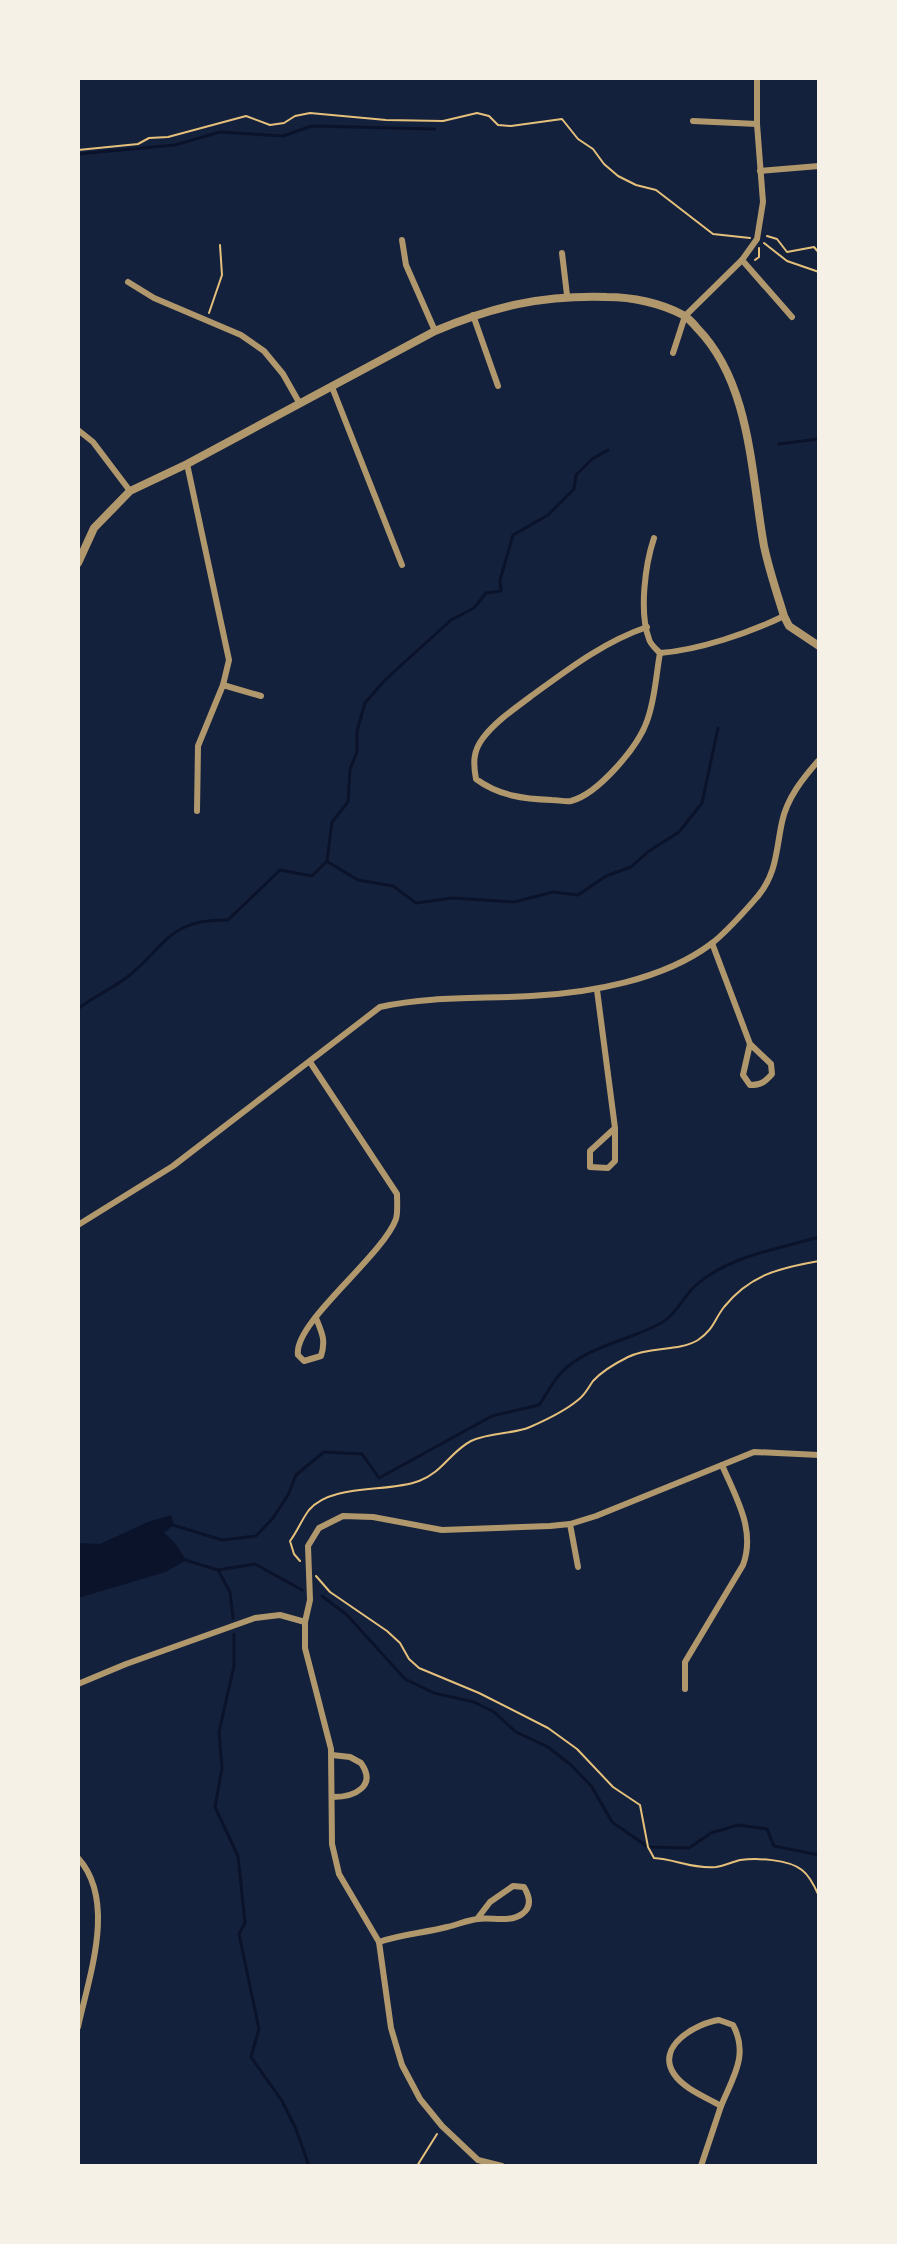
<svg xmlns="http://www.w3.org/2000/svg" width="897" height="2244" viewBox="0 0 897 2244" font-family="'Open Sans',sans-serif">
<style>
.water{fill:#0b132b}
.lines{fill:none;stroke-linecap:round;stroke-linejoin:round}
.stream{stroke:#0b132b;stroke-width:3}
.path{stroke:#e5c07b;stroke-width:2}
.minor{stroke:#b1986c;stroke-width:6}
.tertiary{stroke:#b1986c;stroke-width:8}
</style>
<rect width="100%" height="100%" fill="#14213d"/>
<!-- water -->
<path class="water" d="M 171,1515 L 174,1525 L 164,1533 C 173,1539 180,1550 186,1560 L 166,1572 L 78,1598 L 78,1543 L 100,1544 L 148,1522 Z"/>
<g class="lines">
<!-- stream -->
<g class="stream">
<path d="M 78,154 L 175,145 L 220,132 L 283,136 L 312,126 L 435,129"/>
<path d="M 779,444 L 819,439"/>
<path d="M 328,862 L 358,880 L 393,886 L 416,903 L 452,898 L 514,902 L 553,892 L 578,895 L 606,876 L 631,867 L 649,851 L 679,832 L 702,803 L 718,728"/>
<path d="M 78,1009 C 94,996 114,988 130,975 C 168,943 170,919 228,920 L 280,870 L 312,876 L 327,861 L 332,822 L 348,802 L 350,769 L 357,752 L 357,731 L 365,703 L 385,680 L 451,620 L 474,608 L 486,593 L 501,591 L 500,580 L 513,535 L 548,515 L 574,489 L 576,475 L 592,459 L 608,450"/>
<path d="M 173,1525 L 222,1540 L 256,1536 L 273,1518 L 288,1495 L 296,1475 L 324,1452 L 362,1454 L 379,1478 L 492,1416 L 539,1405 C 546,1395 552,1383 560,1374 C 587,1345 630,1341 663,1322 C 677,1313 683,1297 695,1286 C 728,1256 778,1249 819,1237"/>
<path d="M 182,1559 L 218,1570 L 255,1564 L 302,1590"/>
<path d="M 218,1570 L 230,1592 L 233,1618"/>
<path d="M 322,1596 L 347,1615 L 405,1679 L 434,1693 L 474,1702 L 494,1712 L 516,1732 L 548,1747 L 571,1765 L 592,1787 L 612,1822 L 648,1847 L 689,1848 L 711,1833 L 738,1825 L 767,1829 L 774,1846 L 819,1855"/>
<path d="M 234,1634 L 234,1666 L 219,1732 L 222,1768 L 215,1807 L 238,1856 L 245,1923 L 239,1934 L 259,2029 L 251,2057 L 282,2101 L 296,2129 L 309,2166"/>
</g>
<!-- path -->
<g class="path">
<path d="M 78,150 L 138,144 L 149,138 L 168,137 L 246,116 L 270,125 L 284,123 L 295,116 L 310,113 L 386,120 L 443,121 L 477,113 L 489,116 L 498,125 L 511,126 L 562,119 L 578,139 L 593,149 L 604,164 L 618,176 L 636,185 L 656,190 L 713,234 L 750,238"/>
<path d="M 767,236 L 777,239 L 787,252 L 814,247 L 819,253"/>
<path d="M 764,243 L 787,261 L 819,272"/>
<path d="M 755,260 L 759,257 L 759,248"/>
<path d="M 209,313 L 222,275 L 220,245"/>
<path d="M 300,1561 L 294,1554 L 290,1541 C 297,1532 302,1519 309,1510 C 332,1483 388,1493 419,1481 C 443,1472 450,1452 471,1441 C 490,1432 515,1434 530,1427 C 546,1420 565,1411 578,1400 C 585,1395 588,1388 593,1381 C 602,1371 616,1363 628,1357 C 650,1346 678,1352 698,1340 C 714,1329 714,1320 724,1307 C 750,1275 779,1268 819,1261"/>
<path d="M 316,1576 L 330,1592 L 387,1631 L 400,1643 L 409,1659 L 419,1668 L 479,1693 L 548,1728 L 577,1749 L 613,1787 L 640,1805 L 648,1847 L 654,1858 C 674,1859 693,1869 716,1867 C 724,1866 732,1862 740,1860 C 757,1858 788,1859 802,1870 C 810,1876 815,1887 819,1896"/>
<path d="M 417,2166 L 437,2134"/>
</g>
<!-- minor -->
<g class="minor">
<path d="M 693,121 L 757,124"/>
<path d="M 760,171 L 819,166"/>
<path d="M 402,240 L 406,265 L 435,331"/>
<path d="M 562,253 L 567,295"/>
<path d="M 742,260 L 792,317"/>
<path d="M 128,282 L 154,298 L 241,335 L 264,351 L 283,374 L 300,404"/>
<path d="M 473,315 L 498,386"/>
<path d="M 673,353 L 685,316 L 742,260 L 757,239 L 763,202 L 757,124 L 757,78"/>
<path d="M 332,387 L 402,565"/>
<path d="M 78,430 L 93,442 L 130,491"/>
<path d="M 187,464 L 229,660 L 223,685 L 198,746 L 197,811"/>
<path d="M 654,538 C 645,565 639,612 649,639 C 650,644 656,649 660,653 C 699,650 749,633 784,616"/>
<path d="M 647,627 C 603,642 567,670 530,697 C 514,709 495,722 483,738 C 473,751 473,763 476,779 C 499,796 524,799 552,800 C 558,800 566,802 571,801 C 598,794 638,747 647,721 C 655,700 656,675 660,653"/>
<path d="M 223,685 L 261,696"/>
<path d="M 712,943 L 750,1044 L 743,1075 L 750,1085 C 761,1085 765,1082 772,1074 L 771,1064 L 750,1044"/>
<path d="M 597,990 L 615,1128 L 590,1151 L 590,1167 L 608,1168 L 615,1161 L 615,1128"/>
<path d="M 310,1062 L 397,1194 C 397,1202 398,1212 396,1219 C 382,1257 293,1323 298,1355 L 304,1361 L 321,1356 C 326,1340 322,1333 316,1318"/>
<path d="M 78,1225 L 173,1166 L 380,1007 C 430,996 481,999 531,996 C 590,993 663,980 711,944 C 728,931 744,912 758,896 C 777,873 776,850 782,822 C 787,798 803,778 819,760"/>
<path d="M 570,1524 L 578,1567"/>
<path d="M 78,1684 L 126,1664 L 255,1618 L 280,1615 L 305,1622"/>
<path d="M 685,1689 L 685,1662 L 743,1565 C 756,1530 736,1498 722,1465"/>
<path d="M 332,1755 L 350,1757 L 361,1763 C 377,1786 355,1797 333,1797"/>
<path d="M 78,1858 C 117,1901 89,1976 78,2027"/>
<path d="M 379,1942 C 402,1934 424,1933 447,1927 C 457,1925 467,1920 478,1919 C 491,1917 510,1923 522,1914 C 532,1907 530,1897 524,1887 L 513,1886 L 490,1902 L 477,1919"/>
<path d="M 719,2020 L 733,2025 C 749,2055 733,2077 721,2106 C 706,2097 684,2089 674,2074 C 655,2046 697,2023 719,2020 Z"/>
<path d="M 502,2166 L 478,2160 L 442,2126 L 420,2099 L 402,2065 L 391,2028 L 379,1942 L 339,1874 L 332,1844 L 331,1749 L 305,1648 L 305,1622 L 310,1600 L 308,1546 L 319,1528 L 343,1516 L 373,1517 L 442,1530 L 550,1526 L 570,1524 L 596,1516 L 754,1452 L 819,1455"/>
<path d="M 701,2166 L 721,2106"/>
</g>
<!-- tertiary -->
<path class="tertiary" d="M 78,563 L 94,528 L 130,491 L 187,464 L 435,331 C 494,306 543,295 607,297 C 632,297 661,303 683,315 C 688,318 693,323 697,328 C 751,383 751,474 764,546 C 769,570 777,593 784,616 L 789,626 L 819,646"/>
</g>
<!-- border -->
<rect width="897" height="2244" fill="none" stroke="#f6f1e7" stroke-width="160"/>
</svg>
